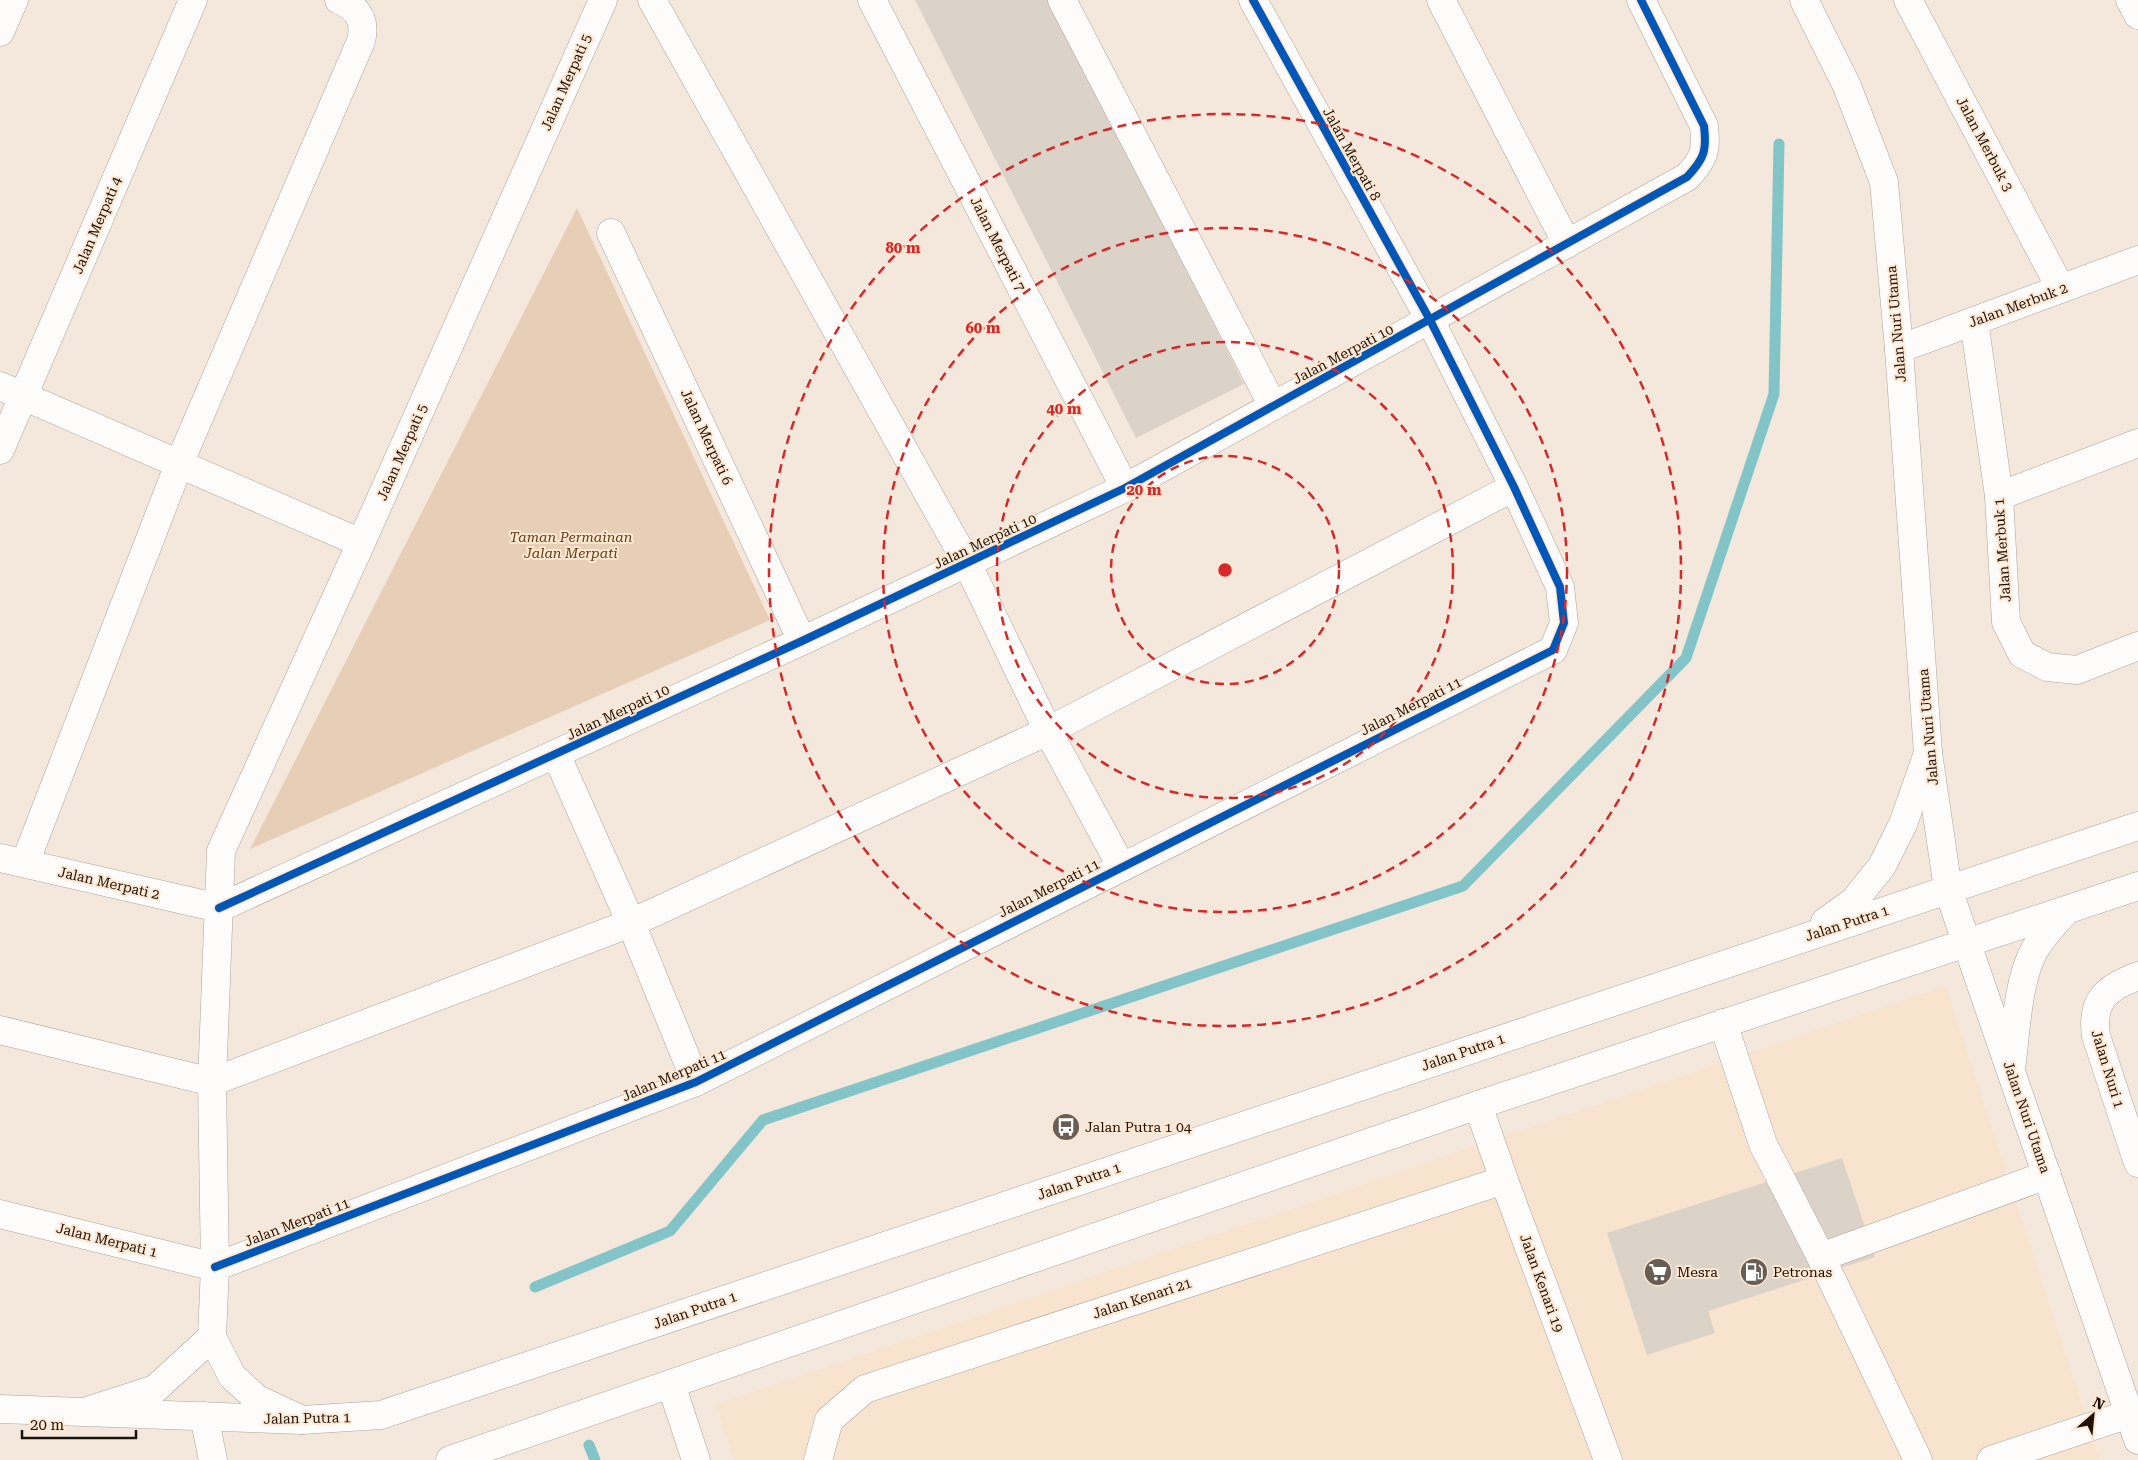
<svg xmlns="http://www.w3.org/2000/svg" width="2138" height="1460" viewBox="0 0 2138 1460" font-family="'Roboto Serif',serif">
<style>
.built{fill:#f8e3cf}
.green{fill:#e7ceb7}
.lines{fill:none;stroke-linecap:round;stroke-linejoin:round}
.stream{stroke:#82c4c8;stroke-width:11}
.building{fill:#dbd2c8}
.minor-casing{stroke:#ada49b;stroke-width:29}
.major-casing{stroke:#ada49b;stroke-width:29}
.minor{stroke:#fdfcfa;stroke-width:28}
.major{stroke:#fdfcfa;stroke-width:28}
.cycleway-casing{stroke:#ffe7d2;stroke-width:11}
.cycleway{stroke:#0057b8;stroke-width:8}
.ring{fill:none;stroke:#d62828;stroke-width:2.5;stroke-dasharray:9 6}
.labels{text-anchor:middle;dominant-baseline:central;stroke-width:4;stroke-linejoin:round;paint-order:stroke}
.street-label{font-size:14px;fill:#1c140c;stroke:#ffe7d2}
.park-label{font-size:14px;font-style:italic;fill:#603b14;stroke:#ffe7d2}
.poi-label{font-size:14px;fill:#1c140c;stroke:#ffe7d2;text-anchor:start}
.centre{fill:#d62828;stroke:#ffe7d2;stroke-width:2.5}
.ring-label{font-size:15px;text-anchor:middle;font-weight:bold;fill:#d62828;stroke:#ffe7d2;stroke-width:4;stroke-linejoin:round;paint-order:stroke}
</style>
<rect width="100%" height="100%" fill="#f4e8dc"/>
<!-- built -->
<path class="built" d="M 1946,986 L 2100,1460 L 734,1460 L 716,1405 Z"/>
<!-- green -->
<path class="green" d="M 577,208 L 770,620 L 250,849 Z"/>
<g class="lines">
<!-- stream -->
<g class="stream">
<path d="M 535,1287 L 670,1231 L 763,1120 L 1463,886 L 1686,658 L 1774,394 L 1779,144"/>
<path d="M 589,1445 L 595,1460"/>
</g>
</g>
<!-- building -->
<g class="building">
<path d="M 915,0 L 1050,0 L 1244,384 L 1136,438 Z"/>
<path d="M 1842,1158 L 1875,1257 L 1708,1311 L 1715,1333 L 1647,1355 L 1607,1233 Z"/>
</g>
<g class="lines">
<defs>
<g id="minor">
<path d="M 652,0 L 967,563 L 1048,731 L 1121,866"/>
<path d="M 872,0 L 1125,488"/>
<path d="M 1062,0 L 1273,406"/>
<path d="M 1441,0 L 1567,244"/>
<path d="M 1804,0 L 1847,86 L 1884,182 L 1899,349 L 1928,753 L 1948,889 L 2138,1440"/>
<path d="M 1908,0 L 2061,289"/>
<path d="M 2130,0 L 2138,15"/>
<path d="M 0,32 L 14,0"/>
<path d="M 611,233 L 802,641"/>
<path d="M 1974,321 L 1999,496 L 2006,622 L 2022,654 L 2047,667 L 2077,670 L 2138,646"/>
<path d="M 1899,349 L 2138,260"/>
<path d="M 0,386 L 361,543"/>
<path d="M 0,450 L 193,0"/>
<path d="M 1999,496 L 2138,443"/>
<path d="M 556,754 L 631,923 L 696,1082"/>
<path d="M 0,858 L 219,908"/>
<path d="M 25,863 L 179,464 L 361,41 C 366,20 358,8 339,0"/>
<path d="M 219,908 L 802,641 L 1125,488 L 1687,177 C 1704,159 1707,151 1704,126 L 1641,0"/>
<path d="M 2138,976 C 2106,988 2091,1000 2096,1036 L 2138,1163"/>
<path d="M 1723,1023 L 1763,1144 L 1821,1257 L 1918,1460"/>
<path d="M 0,1030 L 212,1082 L 631,923 L 1048,731 L 1514,487"/>
<path d="M 1478,1105 L 1504,1180 L 1608,1460"/>
<path d="M 0,1214 L 215,1267"/>
<path d="M 1821,1257 L 2047,1175"/>
<path d="M 215,1267 L 696,1082 L 1553,650 L 1564,623 L 1560,587 L 1514,487 L 1430,320 L 1253,0"/>
<path d="M 671,1384 L 696,1460"/>
<path d="M 87,1411 L 155,1389 L 212,1337"/>
<path d="M 204,1416 L 213,1460"/>
<path d="M 302,1420 L 257,1399 L 232,1376 L 212,1337 L 215,1267 L 212,1082 L 221,851 L 361,543 L 603,0"/>
<path d="M 818,1460 L 829,1420 L 865,1389 L 1504,1180"/>
<path d="M 1991,1460 L 2129,1414"/>
</g>
<g id="major">
<path d="M 1825,922 L 1854,901 L 1882,866 L 1903,824 L 1928,753"/>
<path d="M 2011,1069 C 2016,1033 2017,981 2035,949 C 2044,934 2055,922 2067,910"/>
<path d="M 0,1409 L 302,1420 L 381,1415 L 2138,826"/>
<path d="M 450,1460 L 1478,1105 L 2138,886"/>
</g>
</defs>
<!-- minor casing -->
<use href="#minor" class="minor-casing"/>
<!-- major casing -->
<use href="#major" class="major-casing"/>
<!-- minor -->
<use href="#minor" class="minor"/>
<!-- major -->
<use href="#major" class="major"/>
<defs>
<g id="cycleway">
<path d="M 219,908 L 802,641 L 1125,488 L 1687,177 C 1704,159 1707,151 1704,126 L 1641,0"/>
<path d="M 215,1267 L 696,1082 L 1553,650 L 1564,623 L 1560,587 L 1514,487 L 1430,320 L 1253,0"/>
</g>
</defs>
<!-- cycleway casing -->
<use href="#cycleway" class="cycleway-casing"/>
<!-- cycleway -->
<use href="#cycleway" class="cycleway"/>
</g>
<!-- distance rings -->
<g class="ring">
<circle cx="1225" cy="570" r="114"/>
<circle cx="1225" cy="570" r="228"/>
<circle cx="1225" cy="570" r="342"/>
<circle cx="1225" cy="570" r="456"/>
</g>
<!-- icons -->
<defs>
<symbol id="bus-disc" viewBox="-11 -11 22 22"><circle r="9.5" fill="#685e55" stroke="#ffe7d2"/><path d="M-5-6H5V4H4V6H2V4H-2V6H-4V4H-5ZM-3.5-4V0h7V-4ZM-3.5 1.2v1.5H-2V1.2ZM2 1.2v1.5H3.5V1.2Z" fill="#fff"/></symbol>
<symbol id="supermarket-disc" viewBox="-11 -11 22 22"><circle r="9.5" fill="#685e55" stroke="#ffe7d2"/><path d="M-6-5.5h2.5l.6 2H6L4.5 2H-2.5L-4.4-4H-6ZM-1.5 3.2a1.3 1.3 0 1 0 .1 0ZM3 3.2a1.3 1.3 0 1 0 .1 0Z" fill="#fff"/></symbol>
<symbol id="fuel-disc" viewBox="-11 -11 22 22"><circle r="9.5" fill="#685e55" stroke="#ffe7d2"/><path d="M-5.5-6h7V0h2V4h1.3V-2.5L3-4.5l.8-.8L6-3V5H2.5V1h-1V6h-7ZM-4.2-4.7v3.2H.2V-4.7Z" fill="#fff"/></symbol>
</defs>
<g fill-rule="evenodd">
<use href="#bus-disc" x="1050" y="1111" width="32" height="32"/>
<use href="#supermarket-disc" x="1642" y="1256" width="32" height="32"/>
<use href="#fuel-disc" x="1738" y="1256" width="32" height="32"/>
</g>
<g class="labels">
<!-- street labels -->
<g class="street-label">
<text transform="translate(566 82) rotate(-66)">Jalan Merpati 5</text>
<text transform="translate(1985 144) rotate(62)">Jalan Merbuk 3</text>
<text transform="translate(1352 154) rotate(61)">Jalan Merpati 8</text>
<text transform="translate(97 225) rotate(-67)">Jalan Merpati 4</text>
<text transform="translate(998 244) rotate(63)">Jalan Merpati 7</text>
<text transform="translate(2018 305) rotate(-20)">Jalan Merbuk 2</text>
<text transform="translate(1896 324) rotate(-95)">Jalan Nuri Utama</text>
<text transform="translate(1343 354) rotate(-28)">Jalan Merpati 10</text>
<text transform="translate(707 437) rotate(65)">Jalan Merpati 6</text>
<text transform="translate(402 452) rotate(-66)">Jalan Merpati 5</text>
<text transform="translate(985 541) rotate(-25)">Jalan Merpati 10</text>
<text transform="translate(2002 550) rotate(-94)">Jalan Merbuk 1</text>
<text transform="translate(1411 706) rotate(-27)">Jalan Merpati 11</text>
<text transform="translate(618 712) rotate(-25)">Jalan Merpati 10</text>
<text transform="translate(1928 727) rotate(-95)">Jalan Nuri Utama</text>
<text transform="translate(109 883) rotate(13)">Jalan Merpati 2</text>
<text transform="translate(1049 888) rotate(-27)">Jalan Merpati 11</text>
<text transform="translate(1847 923) rotate(-18)">Jalan Putra 1</text>
<text transform="translate(1463 1052) rotate(-19)">Jalan Putra 1</text>
<text transform="translate(2108 1069) rotate(73)">Jalan Nuri 1</text>
<text transform="translate(674 1075) rotate(-23)">Jalan Merpati 11</text>
<text transform="translate(2027 1117) rotate(71)">Jalan Nuri Utama</text>
<text transform="translate(1079 1181) rotate(-19)">Jalan Putra 1</text>
<text transform="translate(297 1222) rotate(-21)">Jalan Merpati 11</text>
<text transform="translate(107 1240) rotate(14)">Jalan Merpati 1</text>
<text transform="translate(1542 1283) rotate(70)">Jalan Kenari 19</text>
<text transform="translate(1142 1298) rotate(-18)">Jalan Kenari 21</text>
<text transform="translate(695 1310) rotate(-19)">Jalan Putra 1</text>
<text transform="translate(307 1418) rotate(-1)">Jalan Putra 1</text>
</g>
<!-- park labels -->
<g class="park-label">
<text x="571" y="537">Taman Permainan<tspan x="571" dy="16">Jalan Merpati</tspan></text>
</g>
<!-- poi labels -->
<g class="poi-label">
<text x="1085" y="1127">Jalan Putra 1 04</text>
<text x="1677" y="1272">Mesra</text>
<text x="1773" y="1272">Petronas</text>
</g>
</g>
<circle cx="1225" cy="570" r="8" class="centre"/>
<g class="ring-label">
<text x="903" y="253">80 m</text>
<text x="983" y="333">60 m</text>
<text x="1064" y="414">40 m</text>
<text x="1144" y="495">20 m</text>
</g>
<!-- north arrow -->
<g transform="translate(2093 1415) rotate(27)" stroke="#ffe7d2" stroke-width="4" paint-order="stroke">
<path d="M0-4L9 19L0 12L-9 19Z" fill="#1c140c"/>
<text y="-8" font-size="14" font-weight="bold" text-anchor="middle" fill="#1c140c">N</text>
</g>
<!-- scale -->
<path d="M22 1430v8h114v-8" fill="none" stroke="#1c140c" stroke-width="2.5"/>
<text x="30" y="1430" font-size="15" fill="#1c140c" stroke="#ffe7d2" stroke-width="4" paint-order="stroke">20 m</text>
</svg>
